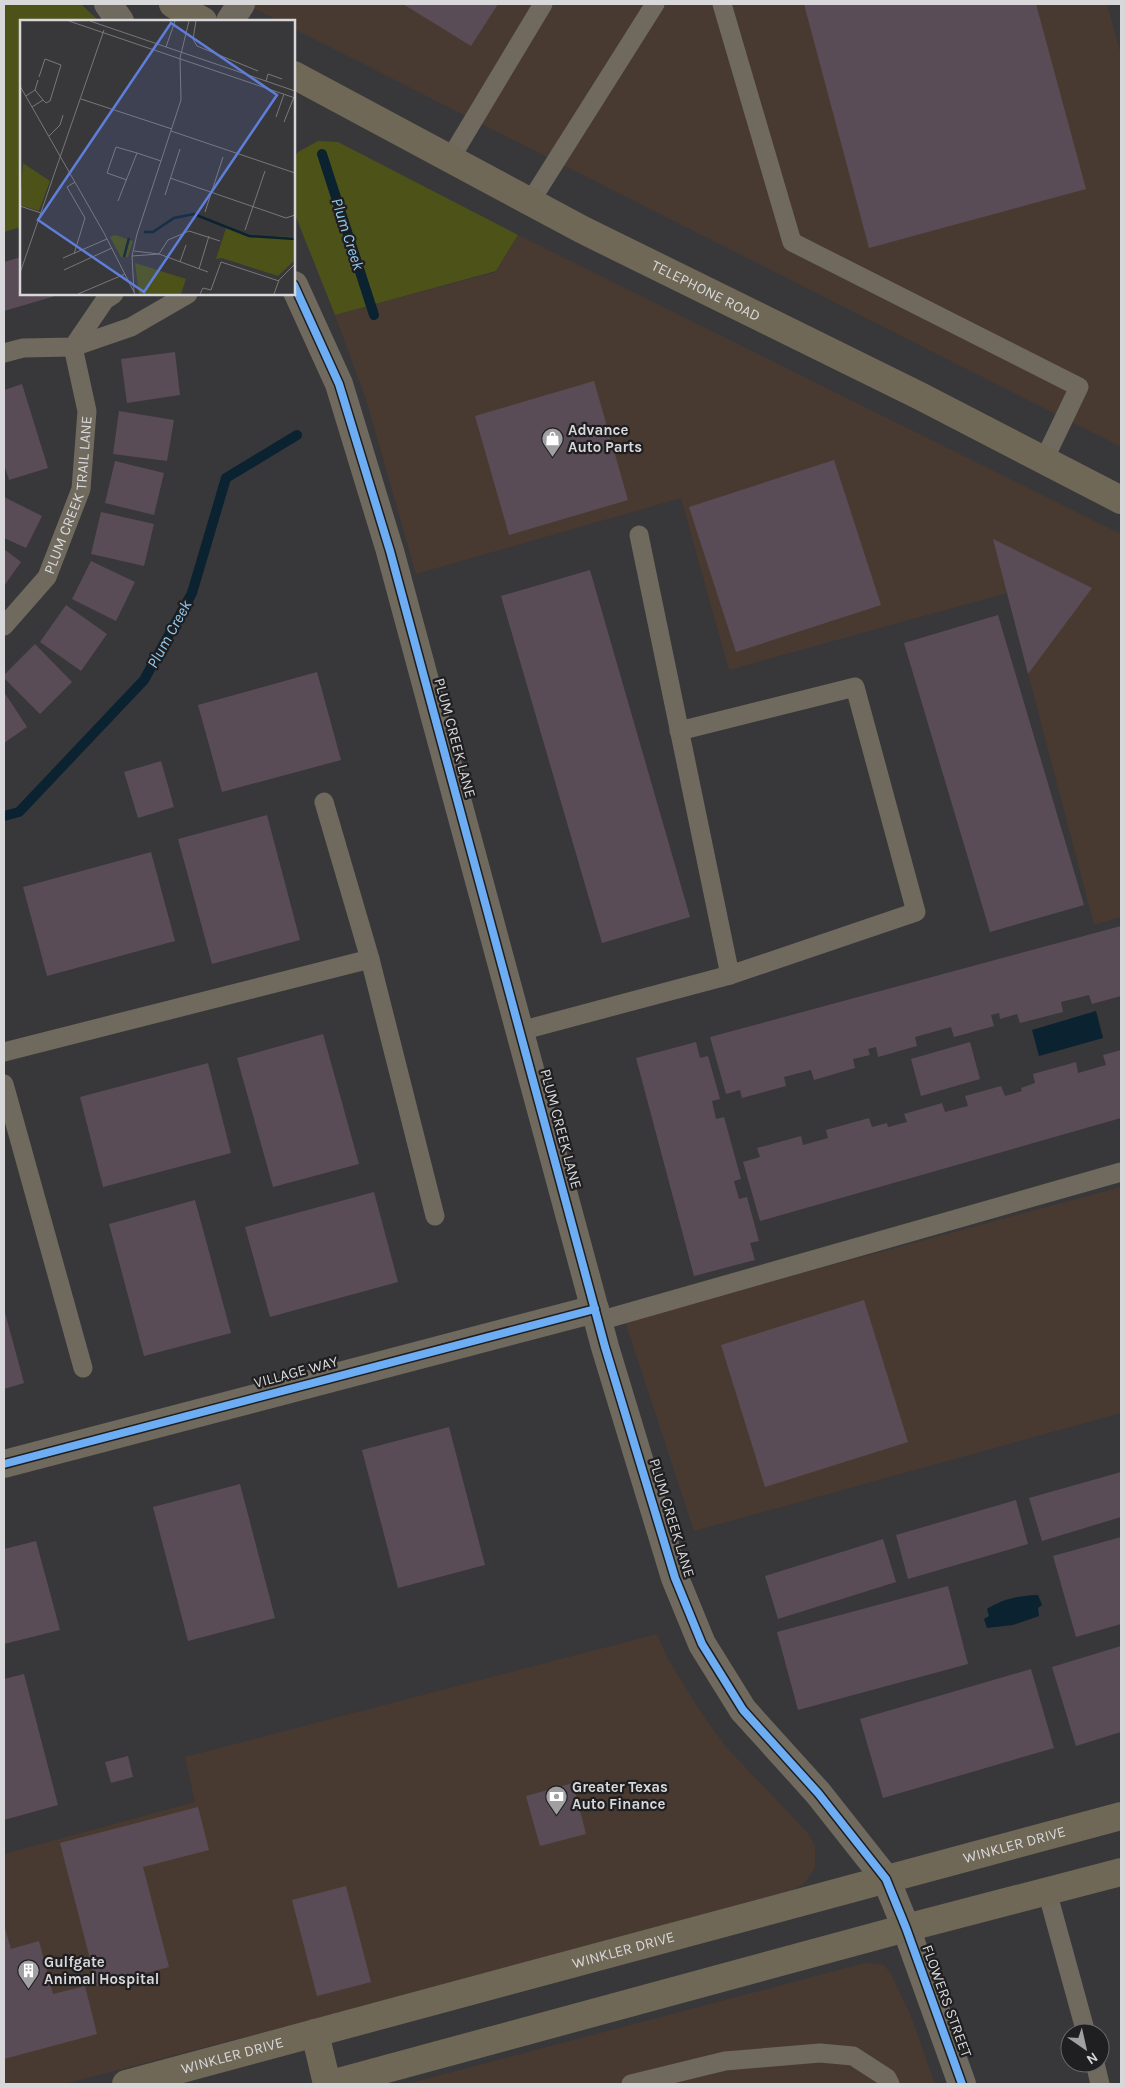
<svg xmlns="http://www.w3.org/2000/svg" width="1125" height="2088" viewBox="0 0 1125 2088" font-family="Karla,sans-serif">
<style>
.commercial{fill:#493a31}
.green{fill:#4d5219}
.water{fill:#0b2230}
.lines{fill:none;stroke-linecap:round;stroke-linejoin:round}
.stream{stroke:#0b2230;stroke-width:10}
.building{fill:#5a4c56}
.service{stroke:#6f695e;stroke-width:19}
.minor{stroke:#6f695e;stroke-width:28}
.secondary{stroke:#6f6857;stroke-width:28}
.cycleway-casing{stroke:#1f1e20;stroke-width:11}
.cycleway{stroke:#6dadf4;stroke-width:8}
.labels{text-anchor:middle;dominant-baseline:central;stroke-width:4.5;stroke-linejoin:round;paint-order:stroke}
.street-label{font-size:15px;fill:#d8d7da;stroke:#1f1e20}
.poi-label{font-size:15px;font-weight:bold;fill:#d8d7da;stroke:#1f1e20;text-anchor:start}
.water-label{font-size:16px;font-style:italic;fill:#91caf1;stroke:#1f1e20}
.inset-river{fill:none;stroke:#0b2230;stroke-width:2.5}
.inset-road{fill:none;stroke:#78777a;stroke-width:1}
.view{fill:#5e7ed9;fill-opacity:0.15;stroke:#5e7ed9;stroke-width:2.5}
.inset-edge{fill:none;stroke:#d8d7da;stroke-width:2.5}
</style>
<rect width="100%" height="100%" fill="#38373a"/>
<!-- commercial -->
<g class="commercial">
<path d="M 245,4 L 1107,4 L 1121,55 L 1121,447 L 294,29 L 294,21 L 279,21 Z"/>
<path d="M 518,235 L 1121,534 L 1121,917 L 1094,925 L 1007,593 L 729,670 L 681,498 L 416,574 L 366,399 L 335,315 L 496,272 Z"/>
<path d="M 1121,1187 L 1121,1413 L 694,1531 L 625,1321 Z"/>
<path d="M 657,1634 L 668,1659 L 702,1714 L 726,1747 L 808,1833 L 815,1846 L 815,1868 L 803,1885 L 792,1890 L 463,1980 L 64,2084 L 4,2084 L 4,1854 L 195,1802 L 185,1757 Z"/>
<path d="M 865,1963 L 884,1965 L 891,1974 L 910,2014 L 935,2084 L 407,2084 Z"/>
</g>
<!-- green -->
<g class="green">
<path d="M 4,4 L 81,4 L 99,21 L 21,21 L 21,227 L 4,232 Z"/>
<path d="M 318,141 L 338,142 L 518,235 L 496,271 L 335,315 L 294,212 L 294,158 L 298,152 Z"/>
</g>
<!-- water -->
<g class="water">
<path d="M 1096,1011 L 1103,1038 L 1039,1056 L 1032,1030 Z"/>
<path d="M 1038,1595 L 1042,1605 L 1038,1608 L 1039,1616 L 1013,1625 L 987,1628 L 984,1619 L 989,1616 L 987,1609 C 1004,1598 1019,1596 1038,1595 Z"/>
</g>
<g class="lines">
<!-- stream -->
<g class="stream">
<path d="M 322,154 L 374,315"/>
<path d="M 4,816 L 19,812 L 144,680 L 192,593 L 226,478 L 297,435"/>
</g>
</g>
<!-- building -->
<g class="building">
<path d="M 403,4 L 498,4 L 471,46 Z"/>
<path d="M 804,4 L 1036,4 L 1086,189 L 869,248 Z"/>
<path d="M 21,257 L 21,294 L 62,294 L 4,311 L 4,262 Z"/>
<path d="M 175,352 L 180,395 L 127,403 L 121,359 Z"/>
<path d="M 594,381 L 628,500 L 509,535 L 475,416 Z"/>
<path d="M 22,384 L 48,468 L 9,480 L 4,464 L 4,390 Z"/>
<path d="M 119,411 L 174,420 L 167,461 L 113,454 Z"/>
<path d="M 834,460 L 881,605 L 736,652 L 689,507 Z"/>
<path d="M 115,461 L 164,473 L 154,515 L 105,503 Z"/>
<path d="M 4,497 L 42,516 L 26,548 L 4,538 Z"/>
<path d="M 101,512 L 154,524 L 144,566 L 91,554 Z"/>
<path d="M 993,539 L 1092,588 L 1028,674 Z"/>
<path d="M 4,549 L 21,562 L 4,586 Z"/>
<path d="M 91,561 L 135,582 L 116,621 L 72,599 Z"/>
<path d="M 590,570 L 690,917 L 602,943 L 501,596 Z"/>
<path d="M 66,605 L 107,634 L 81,671 L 40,642 Z"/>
<path d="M 998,615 L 1084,905 L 990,932 L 904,643 Z"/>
<path d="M 35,644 L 72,682 L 40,714 L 4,678 L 4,675 Z"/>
<path d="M 317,672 L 341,760 L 222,792 L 198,705 Z"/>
<path d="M 4,692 L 27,727 L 4,743 Z"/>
<path d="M 161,761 L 174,807 L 138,818 L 124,772 Z"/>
<path d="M 267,815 L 300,940 L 212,964 L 178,839 Z"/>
<path d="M 151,852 L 175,941 L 47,976 L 23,887 Z"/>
<path d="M 1121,926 L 1121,996 L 1092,1004 L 1089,995 L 1061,1002 L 1063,1012 L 1020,1023 L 1017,1014 L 1000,1019 L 999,1013 L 991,1015 L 994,1026 L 954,1037 L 951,1027 L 915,1037 L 917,1046 L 878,1057 L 876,1047 L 868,1049 L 870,1055 L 853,1059 L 855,1068 L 814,1080 L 811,1070 L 784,1077 L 786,1086 L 742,1098 L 740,1090 L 726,1094 L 710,1037 Z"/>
<path d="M 323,1034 L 359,1164 L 273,1187 L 237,1058 Z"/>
<path d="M 696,1042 L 700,1058 L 708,1056 L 720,1099 L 712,1101 L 716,1119 L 724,1117 L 741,1179 L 734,1181 L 739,1199 L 747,1197 L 759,1241 L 750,1243 L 755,1260 L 694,1276 L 636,1058 Z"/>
<path d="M 970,1042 L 980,1079 L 921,1096 L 911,1059 Z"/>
<path d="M 1121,1050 L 1121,1118 L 760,1221 L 743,1162 L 760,1157 L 757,1148 L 801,1136 L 803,1145 L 828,1138 L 826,1130 L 869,1118 L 872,1127 L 887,1123 L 888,1127 L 907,1122 L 904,1114 L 942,1103 L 945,1112 L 968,1106 L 965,1096 L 1001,1086 L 1005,1096 L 1022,1091 L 1021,1088 L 1035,1083 L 1033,1074 L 1076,1062 L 1078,1073 L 1106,1065 L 1103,1055 Z"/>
<path d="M 208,1063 L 231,1153 L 103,1187 L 80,1097 Z"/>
<path d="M 374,1192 L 398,1282 L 270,1317 L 245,1227 Z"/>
<path d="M 195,1200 L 231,1333 L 144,1356 L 109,1224 Z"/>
<path d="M 864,1300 L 908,1442 L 765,1487 L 721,1345 Z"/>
<path d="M 4,1309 L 24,1383 L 4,1389 Z"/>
<path d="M 449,1427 L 485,1565 L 398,1588 L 362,1450 Z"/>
<path d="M 1121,1472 L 1121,1517 L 1042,1541 L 1029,1498 Z"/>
<path d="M 240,1484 L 275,1618 L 188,1641 L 153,1507 Z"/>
<path d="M 1016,1500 L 1028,1544 L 908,1579 L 896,1535 Z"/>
<path d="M 1121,1537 L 1121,1624 L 1076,1637 L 1053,1556 Z"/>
<path d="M 883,1539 L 896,1582 L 778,1619 L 765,1576 Z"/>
<path d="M 36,1541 L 60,1630 L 4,1644 L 4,1549 Z"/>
<path d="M 948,1586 L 968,1664 L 798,1710 L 777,1632 Z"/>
<path d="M 1121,1646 L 1121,1732 L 1076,1746 L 1052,1667 Z"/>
<path d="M 1031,1669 L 1054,1748 L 883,1798 L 860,1719 Z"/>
<path d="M 24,1674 L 58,1805 L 4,1820 L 4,1679 Z"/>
<path d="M 128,1756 L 133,1777 L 111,1783 L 105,1762 Z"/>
<path d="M 573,1783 L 586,1834 L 540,1846 L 526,1796 Z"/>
<path d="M 198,1807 L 209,1850 L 143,1867 L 169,1967 L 97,1986 L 60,1843 Z"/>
<path d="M 346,1886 L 371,1982 L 317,1996 L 292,1900 Z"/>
<path d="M 4,1925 L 11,1949 L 39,1941 L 53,1994 L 85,1986 L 97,2034 L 4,2059 Z"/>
</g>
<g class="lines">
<!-- service -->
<g class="service">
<path d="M 722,4 L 792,242 L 1079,387 L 1044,460"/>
<path d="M 450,159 L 543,4"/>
<path d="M 530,202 L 655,4"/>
<path d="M 73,347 L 105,300 L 114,294"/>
<path d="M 4,353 L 23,348 L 73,347 L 131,327 L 188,294"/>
<path id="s1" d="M 4,626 L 47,577 L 81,489 L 87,411 L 73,347"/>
<path d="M 679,731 L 855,687 L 916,912 L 730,975"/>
<path d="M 324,802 L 370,959 L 435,1216"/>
<path d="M 520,1031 L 730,975 L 639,535"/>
<path d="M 4,1052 L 370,959"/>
<path d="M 4,1084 L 83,1368"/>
<path d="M 599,1321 L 1121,1172"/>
<path d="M 1047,1891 L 1086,2033"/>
<path d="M 1095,2063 L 1100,2084"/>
<path d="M 631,2084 L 725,2061 L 820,2053 L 853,2056 L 887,2078 L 890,2084"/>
</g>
<!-- minor -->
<g class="minor">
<path d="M 108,4 L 120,21"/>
<path d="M 230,21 L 241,4"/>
<path d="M 294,285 L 339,384 L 390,551 L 605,1347 L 675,1578 L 702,1644 L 743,1710 L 818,1793 L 886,1879 L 906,1928 L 962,2084"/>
<path d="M 4,1464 L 595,1309"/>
</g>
<!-- secondary -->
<g class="secondary">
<path d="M 173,4 L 203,21"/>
<path id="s2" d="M 294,75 L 583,230 L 920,396 L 1121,500"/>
<path d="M 315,2033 L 327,2084"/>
<path id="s3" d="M 126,2084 L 1121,1816"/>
<path d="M 331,2084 L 906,1928 L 1121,1872"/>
</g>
<defs>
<g id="cycleway">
<path d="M 294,285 L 339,384 L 390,551 L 605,1347 L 675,1578 L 702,1644 L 743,1710 L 818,1793 L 886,1879 L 906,1928 L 962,2084"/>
<path d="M 4,1464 L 595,1309"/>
</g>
</defs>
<!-- cycleway casing -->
<use href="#cycleway" class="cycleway-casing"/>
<!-- cycleway -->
<use href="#cycleway" class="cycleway"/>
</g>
<!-- icons -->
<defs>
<symbol id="shop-pin" viewBox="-11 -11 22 30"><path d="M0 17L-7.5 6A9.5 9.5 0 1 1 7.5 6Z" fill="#a09fa2" stroke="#1f1e20"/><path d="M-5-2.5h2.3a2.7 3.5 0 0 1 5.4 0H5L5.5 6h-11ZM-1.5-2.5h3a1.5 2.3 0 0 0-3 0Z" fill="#fff"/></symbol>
<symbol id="bank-pin" viewBox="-11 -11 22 30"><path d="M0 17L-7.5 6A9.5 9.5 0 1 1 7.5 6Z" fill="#a09fa2" stroke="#1f1e20"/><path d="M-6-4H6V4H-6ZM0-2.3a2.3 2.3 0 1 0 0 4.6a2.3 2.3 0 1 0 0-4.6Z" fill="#fff"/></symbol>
<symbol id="building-pin" viewBox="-11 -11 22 30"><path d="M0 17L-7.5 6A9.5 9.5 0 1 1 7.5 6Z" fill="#a09fa2" stroke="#1f1e20"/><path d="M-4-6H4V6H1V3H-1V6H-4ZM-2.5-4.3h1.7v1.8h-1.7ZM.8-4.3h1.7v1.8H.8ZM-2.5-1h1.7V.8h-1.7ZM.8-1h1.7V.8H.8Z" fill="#fff"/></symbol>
</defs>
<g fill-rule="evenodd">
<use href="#shop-pin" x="540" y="426" width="25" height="34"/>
<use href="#bank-pin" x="544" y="1784" width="25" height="34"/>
<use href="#building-pin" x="16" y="1958" width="25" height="34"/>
</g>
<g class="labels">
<!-- street labels -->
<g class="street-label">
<text stroke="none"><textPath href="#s2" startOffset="465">TELEPHONE ROAD</textPath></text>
<text stroke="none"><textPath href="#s1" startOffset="151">PLUM CREEK TRAIL LANE</textPath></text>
<text transform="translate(455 738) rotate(75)">PLUM CREEK LANE</text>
<text transform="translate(561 1129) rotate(75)">PLUM CREEK LANE</text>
<text transform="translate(296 1372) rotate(-15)">VILLAGE WAY</text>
<text transform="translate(672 1518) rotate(73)">PLUM CREEK LANE</text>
<text stroke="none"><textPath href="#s3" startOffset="920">WINKLER DRIVE</textPath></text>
<text stroke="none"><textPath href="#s3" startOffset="515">WINKLER DRIVE</textPath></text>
<text transform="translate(947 2001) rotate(70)">FLOWERS STREET</text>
<text stroke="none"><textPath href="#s3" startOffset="110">WINKLER DRIVE</textPath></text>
</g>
<!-- poi labels -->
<g class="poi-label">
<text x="568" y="430">Advance<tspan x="568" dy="17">Auto Parts</tspan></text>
<text x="572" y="1787">Greater Texas<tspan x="572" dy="17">Auto Finance</tspan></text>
<text x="44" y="1962">Gulfgate<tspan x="44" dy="17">Animal Hospital</tspan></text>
</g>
<!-- water labels -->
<g class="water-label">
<text transform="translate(348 234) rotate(72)">Plum Creek</text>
<text transform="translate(169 634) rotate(-61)">Plum Creek</text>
</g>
</g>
<!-- overview -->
<g transform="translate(20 20)">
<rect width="275" height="275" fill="#38373a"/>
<path d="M 3,143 L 30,161 L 19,191 L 0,185 ZM 206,208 L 229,215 L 275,217 L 275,240 L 258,256 L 202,238 L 196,239 ZM 95,215 L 113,221 L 108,237 L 101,237 L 90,217 ZM 115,243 L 166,259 L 161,274 L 119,274 Z" fill="#4d5219"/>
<path class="inset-river" d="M 124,212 L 133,212 L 154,198 L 174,194 L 229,216 L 275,219M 104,237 L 109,218"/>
<path class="inset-road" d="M 49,1 L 275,78M 70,1 L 275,71M 176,1 L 173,19 L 177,26 L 238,51M 146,27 L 155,1M 19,57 L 25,39 L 41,45 L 30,81 L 26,83 L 23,80M 246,61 L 248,54 L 262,59M 0,66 L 84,213 L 115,274M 6,76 L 15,70 L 18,60M 61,79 L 152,109M 12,87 L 23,80 L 15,70M 256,97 L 264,74M 264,102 L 274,77M 151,111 L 275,153M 29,116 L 40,105 L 43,95M 150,158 L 266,198 L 275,195M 107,160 L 87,153 L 96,127 L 117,133M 145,175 L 160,129M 98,181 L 117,133 L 141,141M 0,186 L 21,193M 185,192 L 203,137M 225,210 L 245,151M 114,231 L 139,234 L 188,252M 54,234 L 65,198 L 47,167 L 55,162M 139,234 L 148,220 L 169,211 L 200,221M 112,236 L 139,234M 43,238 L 87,219M 160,242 L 166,225M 179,249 L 189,216M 44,250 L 92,228M 0,253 L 84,10M 114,272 L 112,236 L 117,214 L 161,80 L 160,38 L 169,1M 58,274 L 105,254M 180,274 L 183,268 L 191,270 L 201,242 L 259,261M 254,274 L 259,260 L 275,244"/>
<path class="view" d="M 151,3 L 257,75 L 124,272 L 18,200 Z"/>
<rect width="275" height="275" class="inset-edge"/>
</g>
<!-- border -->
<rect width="1125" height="2088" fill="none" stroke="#d8d7da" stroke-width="10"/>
<!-- north arrow -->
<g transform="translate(1085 2048) rotate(146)"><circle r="24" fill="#1f1e20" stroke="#69686a"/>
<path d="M0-4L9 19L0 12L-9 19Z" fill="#a09fa2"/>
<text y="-8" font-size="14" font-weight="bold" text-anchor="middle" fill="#d8d7da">N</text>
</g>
</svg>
